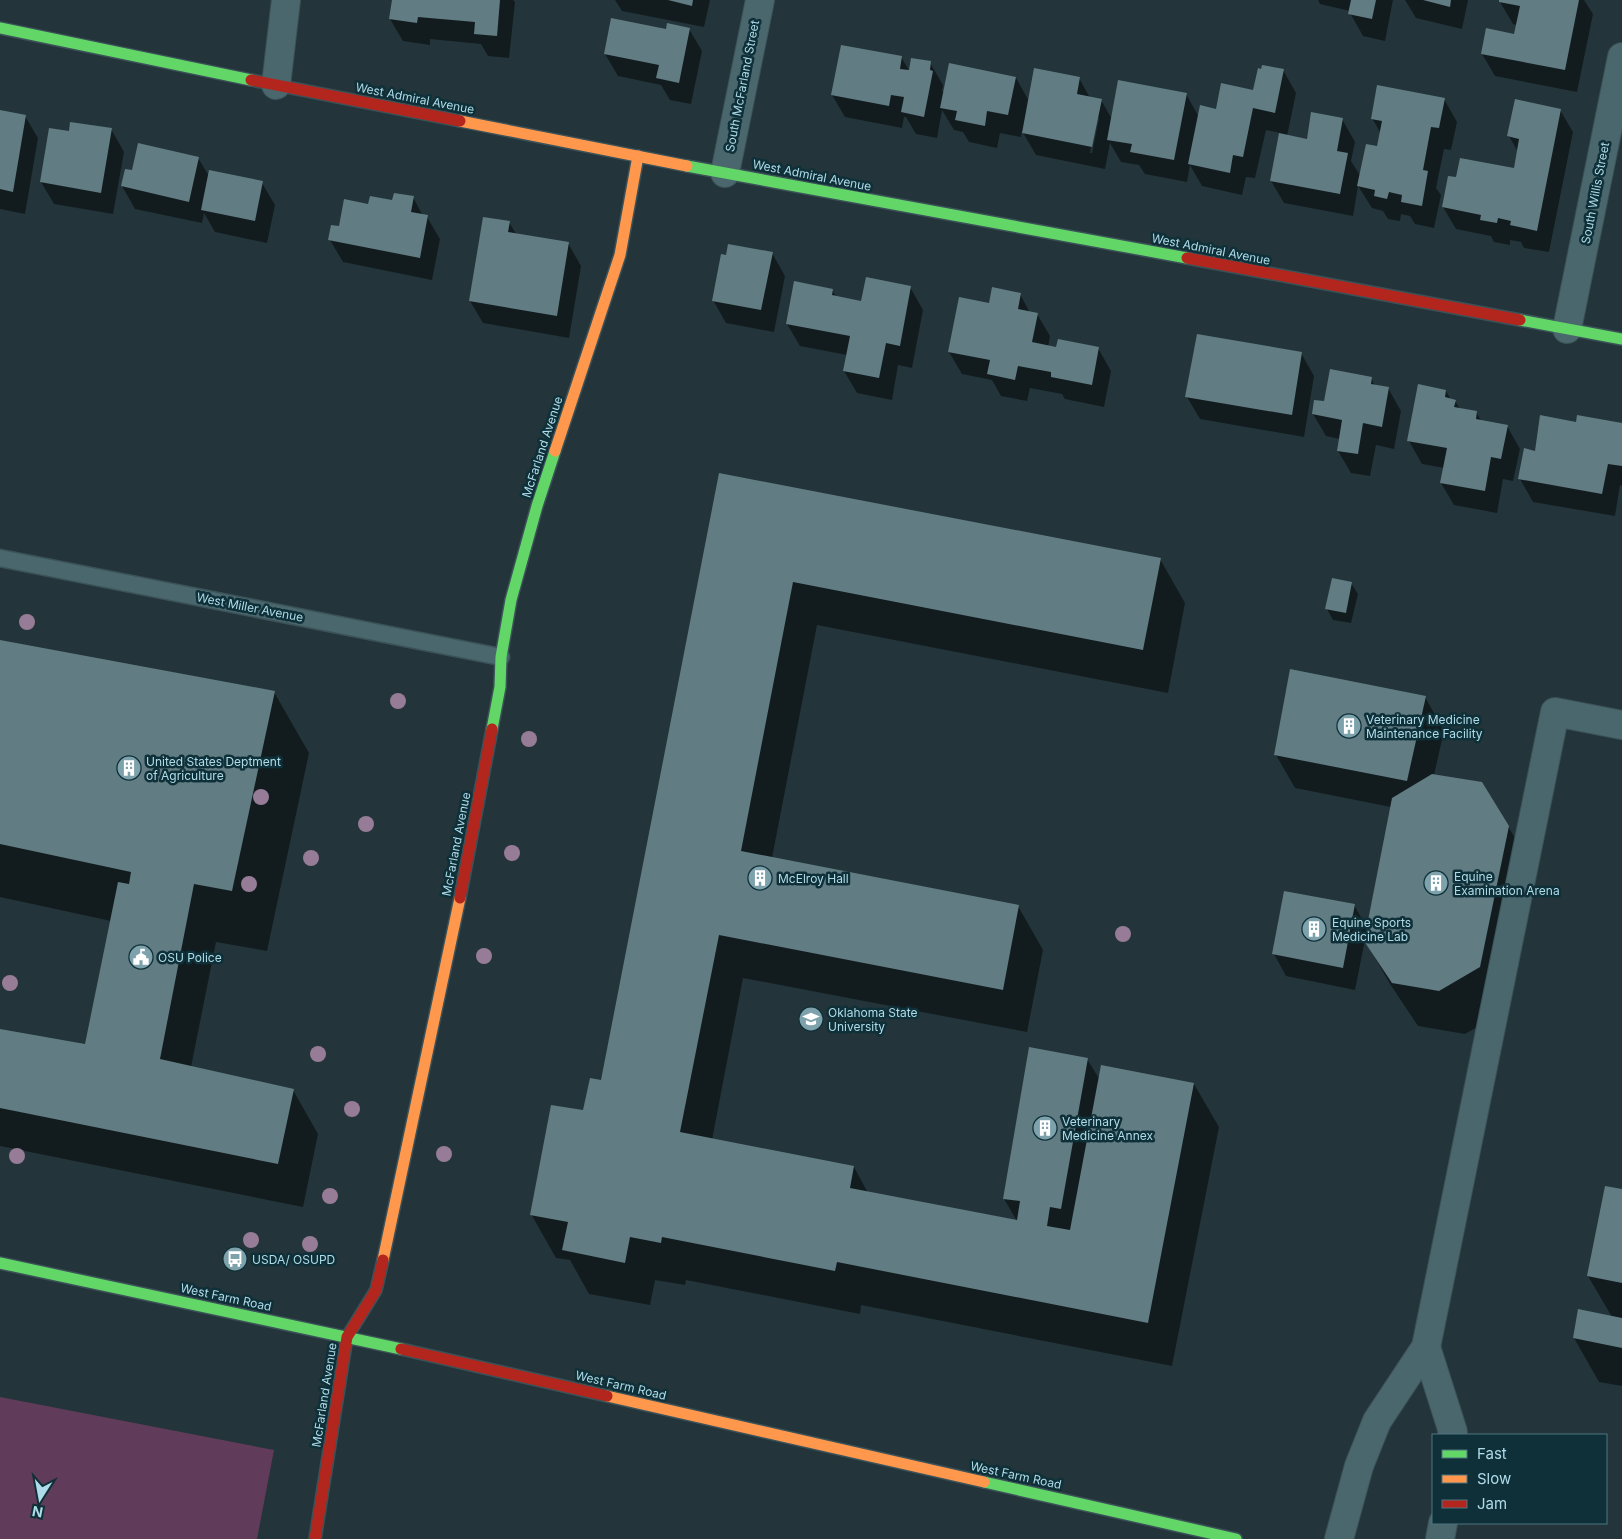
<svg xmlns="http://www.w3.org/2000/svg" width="1622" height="1539" viewBox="0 0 1622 1539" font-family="Inter,sans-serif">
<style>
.green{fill:#613c5a}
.shadow{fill:#0007;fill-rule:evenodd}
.building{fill:#617c83}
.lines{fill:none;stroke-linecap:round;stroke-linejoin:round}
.lane-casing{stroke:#3b5258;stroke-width:19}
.street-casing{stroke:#3b5258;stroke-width:30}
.fast-casing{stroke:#3b5258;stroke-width:14}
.slow-casing{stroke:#3b5258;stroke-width:14}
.jam-casing{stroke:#3b5258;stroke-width:14}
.lane{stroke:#4a676e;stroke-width:16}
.street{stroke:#4a676e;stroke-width:28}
.fast{stroke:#63d668;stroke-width:11}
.slow{stroke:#ff974d;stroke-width:11}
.jam{stroke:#b3261e;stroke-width:11}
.tree{fill:#977c97}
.labels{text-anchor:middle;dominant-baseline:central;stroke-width:5;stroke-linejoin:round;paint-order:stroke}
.street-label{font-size:12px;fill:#afdcea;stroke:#0f3038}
.poi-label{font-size:12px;fill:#afdcea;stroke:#0f3038;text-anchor:start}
</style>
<rect width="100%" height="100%" fill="#23353a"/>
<!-- green -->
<path class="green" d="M 0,1397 L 274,1450 L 257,1539 L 0,1539 Z"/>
<!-- shadow -->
<g class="shadow">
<path d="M 393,0 L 513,0 L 515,2 L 509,58 L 488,56 L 481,44 L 430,39 L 430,45 L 403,41 L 390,19 Z"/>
<path d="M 615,0 L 710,0 L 704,27 L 622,11 Z"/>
<path d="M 1318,0 L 1393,0 L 1385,41 L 1363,36 L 1350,13 L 1350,11 L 1320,4 Z"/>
<path d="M 1405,0 L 1468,0 L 1462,29 L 1416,18 Z"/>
<path d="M 1501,0 L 1584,0 L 1593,14 L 1577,92 L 1495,76 L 1482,54 L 1515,35 L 1517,25 L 1513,24 L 1500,2 Z"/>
<path d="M 689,29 L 702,51 L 691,104 L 670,100 L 661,85 L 618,76 L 605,54 L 667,30 Z"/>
<path d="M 901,57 L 910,72 L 930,63 L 943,85 L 942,91 L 944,92 L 1016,78 L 1029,101 L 1079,78 L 1090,98 L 1101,100 L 1112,119 L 1186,94 L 1199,117 L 1254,92 L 1283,70 L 1296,93 L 1287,136 L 1308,140 L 1342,119 L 1355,142 L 1351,161 L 1361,177 L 1378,148 L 1381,134 L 1372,118 L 1444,99 L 1457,122 L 1451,150 L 1444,149 L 1436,188 L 1441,195 L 1434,228 L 1415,224 L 1410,216 L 1401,214 L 1400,221 L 1388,219 L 1383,211 L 1372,208 L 1358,186 L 1353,216 L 1284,203 L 1271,181 L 1280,133 L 1266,130 L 1255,178 L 1246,177 L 1242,195 L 1202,186 L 1190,165 L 1187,182 L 1145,174 L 1139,165 L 1121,162 L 1110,143 L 1105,169 L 1036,155 L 1022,131 L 1021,137 L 1000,133 L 997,148 L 969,142 L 963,132 L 954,130 L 942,110 L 937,138 L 916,134 L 906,117 L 904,117 L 902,128 L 845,117 L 832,95 ZM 1097,118 L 1099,118 L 1092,153 L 1090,153 Z"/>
<path d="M 1560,110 L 1573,132 L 1549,252 L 1524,248 L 1521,242 L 1510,240 L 1510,245 L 1494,242 L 1491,236 L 1456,229 L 1443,207 L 1457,179 L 1515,170 L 1518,152 L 1509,136 Z"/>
<path d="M 0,112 L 25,116 L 38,138 L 25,214 L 0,209 Z"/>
<path d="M 111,129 L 124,152 L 113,214 L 54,204 L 41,182 L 70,133 Z"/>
<path d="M 198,158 L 209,176 L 262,183 L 275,205 L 267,243 L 215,232 L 204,213 L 202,223 L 135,209 L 122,186 L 133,172 Z"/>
<path d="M 413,197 L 423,216 L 427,217 L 440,239 L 432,280 L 343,262 L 330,240 L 340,228 L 369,205 Z"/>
<path d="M 509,222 L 516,234 L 568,243 L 581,266 L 569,338 L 483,323 L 470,301 Z"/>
<path d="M 772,253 L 785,276 L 774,332 L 726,323 L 713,300 L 727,256 Z"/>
<path d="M 910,287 L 923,310 L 912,368 L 898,365 L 892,400 L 857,393 L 844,371 L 847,355 L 800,346 L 787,324 L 832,290 L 837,298 L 862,302 Z"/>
<path d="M 1020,294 L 1030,313 L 1037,314 L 1050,336 L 1048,347 L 1057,348 L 1098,348 L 1111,371 L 1104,407 L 1065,399 L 1062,394 L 1030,388 L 1027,401 L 1001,396 L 992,380 L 962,374 L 949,352 L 990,305 Z"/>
<path d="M 1301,353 L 1314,376 L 1304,437 L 1200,419 L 1187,397 Z"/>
<path d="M 1371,378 L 1375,386 L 1388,388 L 1401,411 L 1394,449 L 1376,445 L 1370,476 L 1351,473 L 1338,451 L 1340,439 L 1326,436 L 1313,414 L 1325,402 Z"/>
<path d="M 1446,391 L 1451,400 L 1455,401 L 1460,409 L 1476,412 L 1482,422 L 1507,426 L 1520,449 L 1513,481 L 1503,479 L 1497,513 L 1454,505 L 1441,483 L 1444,468 L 1422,464 L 1409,441 Z"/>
<path d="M 1577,423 L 1622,424 L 1622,486 L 1620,485 L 1615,516 L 1533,502 L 1520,479 L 1536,452 Z"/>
<path d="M 720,474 L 1160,559 L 1185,603 L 1168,693 L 817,625 L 772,858 L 1018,906 L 1043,950 L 1027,1032 L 743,978 L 712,1140 L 854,1167 L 868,1193 L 1017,1221 L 1004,1199 L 1087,1059 L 1100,1080 L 1194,1084 L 1219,1127 L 1172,1366 L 861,1305 L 860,1314 L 686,1280 L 685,1285 L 655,1280 L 650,1305 L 589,1294 L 570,1260 L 556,1258 L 531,1214 L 584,1112 L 602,1081 Z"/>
<path d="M 1351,583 L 1358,594 L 1351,623 L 1333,620 L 1327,609 Z"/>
<path d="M 0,641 L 274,692 L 309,753 L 267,951 L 216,942 L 191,1067 L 293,1090 L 318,1134 L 303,1207 L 0,1146 L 0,1031 L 86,1046 L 111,921 L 0,897 Z"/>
<path d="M 1425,697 L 1444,731 L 1434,775 L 1508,826 L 1533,870 L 1505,1011 L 1465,1034 L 1418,1026 L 1390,984 L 1365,940 L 1355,990 L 1286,976 L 1274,954 L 1354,905 L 1367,928 L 1391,807 L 1295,788 L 1276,755 Z"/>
<path d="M 1622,1190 L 1622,1386 L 1599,1382 L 1574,1338 L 1612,1317 L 1588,1276 Z"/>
</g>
<!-- building -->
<g class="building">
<path d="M 392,0 L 500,0 L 497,36 L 474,34 L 475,22 L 418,17 L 417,23 L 389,19 Z"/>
<path d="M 668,0 L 693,0 L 692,6 Z"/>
<path d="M 1351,0 L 1376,0 L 1372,19 L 1348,14 Z"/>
<path d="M 1423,0 L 1451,0 L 1450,7 Z"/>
<path d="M 1499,0 L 1579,0 L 1565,70 L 1481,54 L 1486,28 L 1514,34 L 1520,6 L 1499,2 Z"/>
<path d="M 611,18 L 666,29 L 667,23 L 690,28 L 679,83 L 656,78 L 659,65 L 604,54 Z"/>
<path d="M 841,45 L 902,56 L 900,69 L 909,70 L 911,58 L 931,61 L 930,70 L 933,71 L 924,117 L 901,112 L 904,97 L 891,95 L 889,106 L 831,95 Z"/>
<path d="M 949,63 L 1016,77 L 1008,115 L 987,111 L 985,126 L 955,120 L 957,111 L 940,108 Z"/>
<path d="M 1262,65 L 1284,69 L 1275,113 L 1253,108 L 1243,157 L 1233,155 L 1230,173 L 1188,164 L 1200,105 L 1216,109 L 1221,83 L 1253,90 L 1258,68 L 1261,69 Z"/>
<path d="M 1034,68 L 1080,77 L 1077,94 L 1102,99 L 1092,147 L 1022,133 Z"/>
<path d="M 1118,80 L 1187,93 L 1174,160 L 1130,152 L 1132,144 L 1107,140 Z"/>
<path d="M 1377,85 L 1445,98 L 1439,128 L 1431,127 L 1423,170 L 1428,171 L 1422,206 L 1401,202 L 1402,195 L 1389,192 L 1387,199 L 1374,196 L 1375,190 L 1357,186 L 1366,144 L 1377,146 L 1382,121 L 1371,119 Z"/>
<path d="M 1515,99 L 1561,109 L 1537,231 L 1510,225 L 1511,221 L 1498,218 L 1497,223 L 1480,220 L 1481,215 L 1442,207 L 1448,176 L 1456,177 L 1460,158 L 1514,168 L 1519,139 L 1507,136 Z"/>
<path d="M 0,110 L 26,115 L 13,192 L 0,189 Z"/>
<path d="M 1311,112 L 1343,118 L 1337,151 L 1348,153 L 1340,194 L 1270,181 L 1279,133 L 1307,139 Z"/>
<path d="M 70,122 L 112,128 L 101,193 L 40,182 L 49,128 L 69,131 Z"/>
<path d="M 138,143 L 199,157 L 189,202 L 121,186 L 125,169 L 132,170 Z"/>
<path d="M 209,170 L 263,181 L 255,221 L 201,210 Z"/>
<path d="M 394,193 L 414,196 L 411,212 L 428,215 L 420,258 L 328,240 L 331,225 L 339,226 L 344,199 L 368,204 L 370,196 L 392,200 Z"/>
<path d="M 483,217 L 510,221 L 508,232 L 569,242 L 557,316 L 469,301 Z"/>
<path d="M 728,244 L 773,252 L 761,310 L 712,301 L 721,254 L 726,255 Z"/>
<path d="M 866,277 L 911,286 L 900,346 L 886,343 L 879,378 L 843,371 L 850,336 L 786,324 L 794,281 L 833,289 L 832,295 L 861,301 Z"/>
<path d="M 992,287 L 1021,293 L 1018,309 L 1038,313 L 1032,342 L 1056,347 L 1058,339 L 1099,347 L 1092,385 L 1051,377 L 1051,372 L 1018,366 L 1015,380 L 987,374 L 990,360 L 948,352 L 959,297 L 989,303 Z"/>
<path d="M 1197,334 L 1302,352 L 1292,415 L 1185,397 Z"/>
<path d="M 1330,369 L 1372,377 L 1371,384 L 1389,387 L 1382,427 L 1363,423 L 1358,454 L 1337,451 L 1342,420 L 1312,414 L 1314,400 L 1324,401 Z"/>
<path d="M 1418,384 L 1446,390 L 1445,397 L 1456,400 L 1454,407 L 1477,411 L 1476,419 L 1508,425 L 1501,459 L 1491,457 L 1485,491 L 1440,483 L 1447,448 L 1407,441 Z"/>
<path d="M 1540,415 L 1576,422 L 1577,415 L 1622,423 L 1622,466 L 1608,464 L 1602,494 L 1518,479 L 1524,448 L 1535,451 Z"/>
<path d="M 719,473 L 1161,558 L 1143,650 L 793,582 L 741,851 L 1019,905 L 1003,990 L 719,935 L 680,1132 L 854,1166 L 850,1188 L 1017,1220 L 1020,1201 L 1003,1199 L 1029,1047 L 1088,1058 L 1061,1209 L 1050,1207 L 1047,1226 L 1070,1230 L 1101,1065 L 1194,1083 L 1148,1323 L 837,1262 L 835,1271 L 662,1237 L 661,1243 L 630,1237 L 625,1263 L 562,1250 L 568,1222 L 530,1215 L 551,1105 L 583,1110 L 590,1078 L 601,1080 Z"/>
<path d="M 1332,578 L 1352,582 L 1346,613 L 1325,609 Z"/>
<path d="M 0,640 L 275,691 L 232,891 L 194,884 L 160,1059 L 294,1089 L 278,1164 L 0,1108 L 0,1029 L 85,1044 L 118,882 L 129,884 L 131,872 L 0,844 Z"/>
<path d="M 1290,669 L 1426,696 L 1407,781 L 1274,755 Z"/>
<path d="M 1432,774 L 1482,782 L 1509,826 L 1480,967 L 1439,991 L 1392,983 L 1364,941 L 1392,798 Z"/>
<path d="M 1284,891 L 1355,904 L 1343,968 L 1272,954 Z"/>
<path d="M 1605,1186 L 1622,1189 L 1622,1283 L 1587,1276 Z"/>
<path d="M 1578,1309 L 1622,1318 L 1622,1348 L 1573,1338 Z"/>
</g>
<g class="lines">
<defs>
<path id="lane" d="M 0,558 L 501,657"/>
<g id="street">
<path d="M 276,85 L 286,0"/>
<path d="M 725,173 L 760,0"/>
<path d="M 1567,329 L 1622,57"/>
<path d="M 1426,1347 L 1453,1432 L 1452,1435"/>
<path d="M 1339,1539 L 1359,1466 L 1377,1421 L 1426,1347 L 1555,712 L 1622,725"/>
<path d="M 1440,1539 L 1443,1523"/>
</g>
<g id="fast">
<path d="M 0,28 L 251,80"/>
<path d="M 687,166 L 1187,258"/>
<path d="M 1520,320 L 1622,339"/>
<path d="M 492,729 L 500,687 L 501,657 L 511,600 L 537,506 L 555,451"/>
<path d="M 0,1263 L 401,1349"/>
<path d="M 984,1482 L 1236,1539"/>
</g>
<g id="slow">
<path d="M 460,121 L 687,166"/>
<path d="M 555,451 L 620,255 L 638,156"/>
<path d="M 383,1260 L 460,898"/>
<path d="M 607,1396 L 984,1482"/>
</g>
<g id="jam">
<path d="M 251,80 L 460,121"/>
<path d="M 1187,258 L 1520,320"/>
<path d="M 460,898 L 492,729"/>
<path d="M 401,1349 L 607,1396"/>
<path d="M 315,1539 L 347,1337 L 376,1290 L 383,1260"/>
</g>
</defs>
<!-- lane casing -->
<use href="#lane" class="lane-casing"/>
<!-- street casing -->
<use href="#street" class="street-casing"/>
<!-- fast casing -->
<use href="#fast" class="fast-casing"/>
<!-- slow casing -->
<use href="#slow" class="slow-casing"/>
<!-- jam casing -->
<use href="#jam" class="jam-casing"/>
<!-- lane -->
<use href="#lane" class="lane"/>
<!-- street -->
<use href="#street" class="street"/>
<!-- fast -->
<use href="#fast" class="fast"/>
<!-- slow -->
<use href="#slow" class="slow"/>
<!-- jam -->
<use href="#jam" class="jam"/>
</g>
<!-- trees -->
<g class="tree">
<circle cx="27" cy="622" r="8"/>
<circle cx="398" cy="701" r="8"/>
<circle cx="529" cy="739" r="8"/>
<circle cx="261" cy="797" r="8"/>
<circle cx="366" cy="824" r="8"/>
<circle cx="512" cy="853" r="8"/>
<circle cx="311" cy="858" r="8"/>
<circle cx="249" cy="884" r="8"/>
<circle cx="1123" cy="934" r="8"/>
<circle cx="484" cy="956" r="8"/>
<circle cx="10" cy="983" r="8"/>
<circle cx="318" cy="1054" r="8"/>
<circle cx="352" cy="1109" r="8"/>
<circle cx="444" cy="1154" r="8"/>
<circle cx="17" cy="1156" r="8"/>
<circle cx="330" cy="1196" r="8"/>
<circle cx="251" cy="1240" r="8"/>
<circle cx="310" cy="1244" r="8"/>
</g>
<!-- icons -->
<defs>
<symbol id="building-disc" viewBox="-11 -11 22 22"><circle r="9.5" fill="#7ea2ac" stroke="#0f3038"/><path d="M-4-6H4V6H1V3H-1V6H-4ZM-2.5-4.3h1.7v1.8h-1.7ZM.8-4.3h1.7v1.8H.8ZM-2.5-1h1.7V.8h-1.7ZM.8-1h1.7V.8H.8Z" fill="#fff"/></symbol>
<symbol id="civic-disc" viewBox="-11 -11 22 22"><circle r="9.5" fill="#7ea2ac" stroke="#0f3038"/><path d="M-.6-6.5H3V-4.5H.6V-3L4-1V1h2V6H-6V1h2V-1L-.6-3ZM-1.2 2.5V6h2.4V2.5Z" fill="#fff"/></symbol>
<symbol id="university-disc" viewBox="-11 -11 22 22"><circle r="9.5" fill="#7ea2ac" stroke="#0f3038"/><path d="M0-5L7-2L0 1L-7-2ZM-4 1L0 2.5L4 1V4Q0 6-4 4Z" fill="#fff"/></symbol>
<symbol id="bus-disc" viewBox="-11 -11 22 22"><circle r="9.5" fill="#7ea2ac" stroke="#0f3038"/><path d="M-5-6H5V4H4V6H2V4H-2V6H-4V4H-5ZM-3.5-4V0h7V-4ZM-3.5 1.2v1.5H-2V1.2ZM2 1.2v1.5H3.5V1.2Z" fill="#fff"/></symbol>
</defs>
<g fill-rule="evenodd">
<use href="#building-disc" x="1335" y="712" width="28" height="28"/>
<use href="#building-disc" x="115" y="754" width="28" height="28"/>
<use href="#building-disc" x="746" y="864" width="28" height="28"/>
<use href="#building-disc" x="1422" y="869" width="28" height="28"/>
<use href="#building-disc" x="1300" y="915" width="28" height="28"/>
<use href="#civic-disc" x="127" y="943" width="28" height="28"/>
<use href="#university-disc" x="797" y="1005" width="28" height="28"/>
<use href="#building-disc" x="1031" y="1114" width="28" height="28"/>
<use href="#bus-disc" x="221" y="1245" width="28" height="28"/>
</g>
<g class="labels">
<!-- street labels -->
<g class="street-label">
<text transform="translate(742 86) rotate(-79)">South McFarland Street</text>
<text transform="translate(415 98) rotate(11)">West Admiral Avenue</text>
<text transform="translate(812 175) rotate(11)">West Admiral Avenue</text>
<text transform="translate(1595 193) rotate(-79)">South Willis Street</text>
<text transform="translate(1211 249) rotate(11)">West Admiral Avenue</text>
<text transform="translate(542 447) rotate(-72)">McFarland Avenue</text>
<text transform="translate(250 607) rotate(11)">West Miller Avenue</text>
<text transform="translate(456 844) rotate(-79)">McFarland Avenue</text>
<text transform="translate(226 1297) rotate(12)">West Farm Road</text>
<text transform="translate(621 1385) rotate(13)">West Farm Road</text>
<text transform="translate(324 1395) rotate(-81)">McFarland Avenue</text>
<text transform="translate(1016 1475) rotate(12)">West Farm Road</text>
</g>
<!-- poi labels -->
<g class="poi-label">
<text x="1366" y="719">Veterinary Medicine<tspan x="1366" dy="14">Maintenance Facility</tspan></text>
<text x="146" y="761">United States Deptment<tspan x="146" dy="14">of Agriculture</tspan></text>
<text x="1454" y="876">Equine<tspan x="1454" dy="14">Examination Arena</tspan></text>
<text x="778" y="878">McElroy Hall</text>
<text x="1332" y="922">Equine Sports<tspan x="1332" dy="14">Medicine Lab</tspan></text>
<text x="158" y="957">OSU Police</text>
<text x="828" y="1012">Oklahoma State<tspan x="828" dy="14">University</tspan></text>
<text x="1062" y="1121">Veterinary<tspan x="1062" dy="14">Medicine Annex</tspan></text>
<text x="252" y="1259">USDA/ OSUPD</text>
</g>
</g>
<!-- legend -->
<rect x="1432" y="1434" width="175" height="90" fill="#0f3038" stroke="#4f757f"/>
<rect x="1442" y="1450" width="25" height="8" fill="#63d668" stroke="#4f757f"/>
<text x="1477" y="1459" font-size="15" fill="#afdcea">Fast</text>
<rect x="1442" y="1475" width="25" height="8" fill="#ff974d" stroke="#4f757f"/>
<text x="1477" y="1484" font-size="15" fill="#afdcea">Slow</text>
<rect x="1442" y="1500" width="25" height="8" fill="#b3261e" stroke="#4f757f"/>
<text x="1477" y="1509" font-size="15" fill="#afdcea">Jam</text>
<!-- north arrow -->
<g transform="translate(40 1499) rotate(191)" stroke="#0f3038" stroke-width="4" paint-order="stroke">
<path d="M0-4L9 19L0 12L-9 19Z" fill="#afdcea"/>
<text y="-8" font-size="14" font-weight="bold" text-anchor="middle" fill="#afdcea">N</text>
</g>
</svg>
